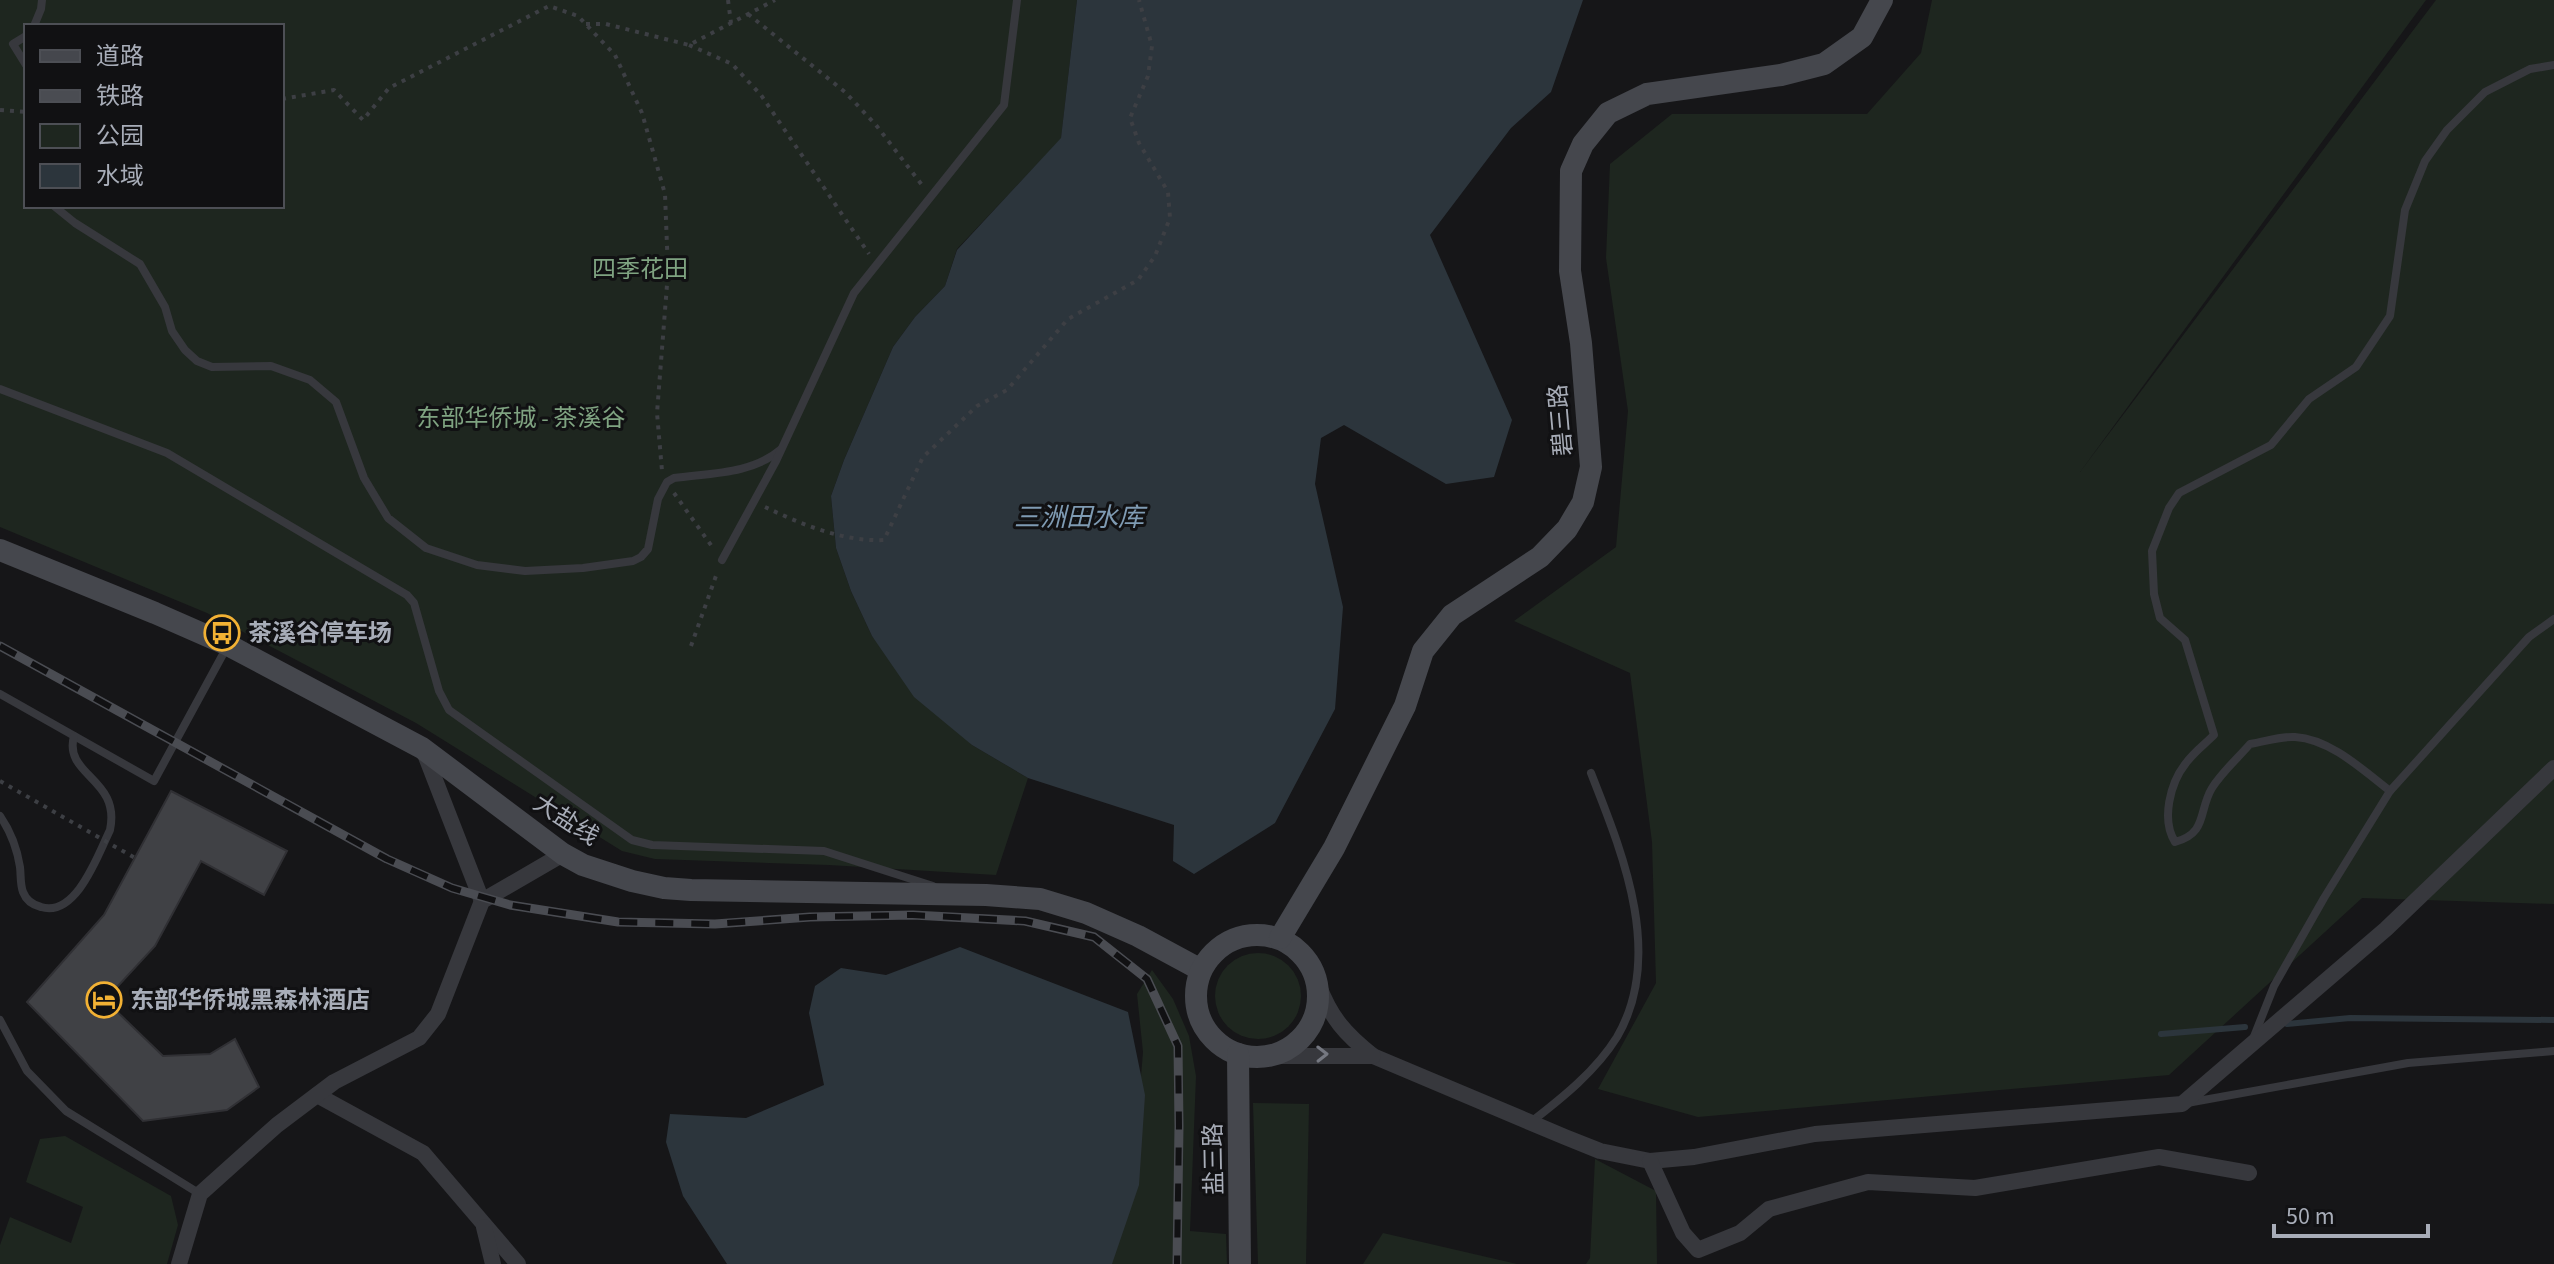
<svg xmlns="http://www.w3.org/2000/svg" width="2554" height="1264" viewBox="0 0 2554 1264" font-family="'Source Sans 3','Noto Sans SC',sans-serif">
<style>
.green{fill:#1e261f;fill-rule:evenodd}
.water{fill:#2c353c}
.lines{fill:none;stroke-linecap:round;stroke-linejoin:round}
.stream{stroke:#2c353c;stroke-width:6}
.building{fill:#404145;stroke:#303034;stroke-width:2}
.path{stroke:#3d3f44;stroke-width:4;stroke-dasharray:4 6;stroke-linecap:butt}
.service{stroke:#37383d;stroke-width:8}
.minor{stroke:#37383d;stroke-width:16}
.secondary{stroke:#45474d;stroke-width:22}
.rail-casing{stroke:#4a4c52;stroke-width:9}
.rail{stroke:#111113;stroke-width:6;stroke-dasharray:18;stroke-linecap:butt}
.path-bridge{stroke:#3d3f44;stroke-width:4;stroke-dasharray:4 6;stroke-linecap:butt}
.oneway{stroke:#757881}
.labels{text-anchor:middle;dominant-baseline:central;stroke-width:6;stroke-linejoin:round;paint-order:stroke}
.park-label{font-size:24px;fill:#7fa381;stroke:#111113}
.street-label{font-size:24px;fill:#a8adb8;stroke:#111113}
.poi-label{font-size:24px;font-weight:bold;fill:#a8adb8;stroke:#111113;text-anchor:start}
.water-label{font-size:26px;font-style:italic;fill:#7f9bb3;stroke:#111113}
</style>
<rect width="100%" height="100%" fill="#161618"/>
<!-- green -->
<g class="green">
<path d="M 0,0 L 1077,0 L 1061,139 L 957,249 L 945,286 L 915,317 L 893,347 L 844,460 L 831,496 L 836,548 L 851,591 L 872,636 L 972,745 L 1028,778 L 996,875 L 829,865 L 655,859 L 622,851 L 416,723 L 207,613 L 0,527 ZM 26,26 L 282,26 L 282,206 L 26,206 Z"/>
<path d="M 1932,0 L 2426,0 L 2080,472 L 2436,0 L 2554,0 L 2554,904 L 2362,898 L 2169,1075 L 1698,1117 L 1598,1089 L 1656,983 L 1652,842 L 1630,673 L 1514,621 L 1616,547 L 1628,411 L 1606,258 L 1610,164 L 1672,114 L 1867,114 L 1921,53 Z"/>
<circle cx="1258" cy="996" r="43"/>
<path d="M 1152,970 L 1173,999 L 1189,1036 L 1196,1076 L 1190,1231 L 1226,1234 L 1227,1264 L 1104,1264 L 1134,1162 L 1143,1052 L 1137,994 Z"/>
<path d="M 1253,1103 L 1309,1104 L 1306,1264 L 1258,1264 Z"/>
<path d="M 65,1136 L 171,1196 L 178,1225 L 167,1264 L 0,1264 L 0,1245 L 10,1217 L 71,1243 L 83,1207 L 26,1182 L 40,1139 Z"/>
<path d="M 1595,1159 L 1656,1191 L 1657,1264 L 1586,1264 L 1590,1258 Z"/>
<path d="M 1383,1233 L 1517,1264 L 1363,1264 Z"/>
</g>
<!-- water -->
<g class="water">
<path d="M 1077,0 L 1583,0 L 1551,92 L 1511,128 L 1430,235 L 1512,420 L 1494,477 L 1446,484 L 1344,425 L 1321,438 L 1315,484 L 1343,607 L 1335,709 L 1275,823 L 1194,874 L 1173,861 L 1174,825 L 1028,778 L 972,745 L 914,697 L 872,636 L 851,591 L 836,548 L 831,496 L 844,460 L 893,347 L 915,317 L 945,286 L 957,250 L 1061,138 Z"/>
<path d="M 960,947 L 1128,1012 L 1145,1095 L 1139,1185 L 1112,1264 L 727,1264 L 683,1196 L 666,1142 L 670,1114 L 746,1118 L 824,1085 L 809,1013 L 815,986 L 841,968 L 886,975 Z"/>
</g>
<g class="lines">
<!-- stream -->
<g class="stream">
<path d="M 2287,1024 L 2350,1018 L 2554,1020"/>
<path d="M 2161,1034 L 2245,1027"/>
</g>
</g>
<!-- building -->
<path class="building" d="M 171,791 L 287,851 L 264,895 L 201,861 L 155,946 L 105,1000 L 163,1056 L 210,1054 L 235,1039 L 259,1087 L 227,1110 L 143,1121 L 27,1002 L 104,915 Z"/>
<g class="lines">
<!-- path -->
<g class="path">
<path d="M 728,0 L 731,23"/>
<path d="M 748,14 L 845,92 L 876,125 L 922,185"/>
<path d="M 586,24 L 606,24 L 689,45 L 775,0"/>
<path d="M 689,45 L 732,64 L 761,95 L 869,254"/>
<path d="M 282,99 L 334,90 L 363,120 L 389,88 L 549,6 L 578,16 L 615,55 L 642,113 L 665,194 L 668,272 L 657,413 L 662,471"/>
<path d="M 0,110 L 26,112"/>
<path d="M 674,493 L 713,548"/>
<path d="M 765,507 C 801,524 843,542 884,540 L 923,457 L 977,406 L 1007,390 L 1068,319 L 1138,280 L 1155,256 L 1170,218 L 1168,192 L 1139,143 L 1130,118 L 1148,76 L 1152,46 L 1139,0"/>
<path d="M 691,646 L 717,573"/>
</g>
<!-- service -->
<g class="service">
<path d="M 34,26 L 41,9 L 42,0"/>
<path d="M 26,36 L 13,44 L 26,65"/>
<path d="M 54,206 L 75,223 L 140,264 L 165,307 L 172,331 L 185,350 L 197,361 L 212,367 L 271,366 L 310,380 L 336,402 L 364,478 L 388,518 L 426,548 L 477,565 L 525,571 L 583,568 L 633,561 L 641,557 L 648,549 L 658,499 L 667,482 L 674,478 C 710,473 752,474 780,450"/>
<path d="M 0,389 L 167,453 L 407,595 L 414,603 L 439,691 L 449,710 L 632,840 L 652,845 L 824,851 L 933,886"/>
<path d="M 722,560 L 776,461 L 854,293 L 1004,105 L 1017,0"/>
<path d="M 0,694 L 154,781 L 228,645"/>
<path d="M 2390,791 C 2363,770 2330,739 2295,737 C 2281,736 2264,742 2250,744 C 2238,758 2222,772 2212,788 C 2198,811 2208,833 2175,842 C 2161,820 2170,783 2186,763 C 2194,752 2205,744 2214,735 L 2185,640 L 2160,618 L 2154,594 L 2152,551 L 2169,508 L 2179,493 L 2271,445 L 2309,399 L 2356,367 L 2390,316 L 2405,210 L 2425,161 L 2447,130 L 2485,92 L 2530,69 L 2554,65"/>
<path d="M 0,816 C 11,832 17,848 20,867 C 21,875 20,884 23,892 C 26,900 33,905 41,907 C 76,918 98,855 110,830 C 121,778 63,776 74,736"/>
<path d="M 0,1020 L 27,1071 L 66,1111 L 200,1194"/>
<path d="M 2253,1039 L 2274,986 L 2324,898 L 2390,791 L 2529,637 L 2554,619"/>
<path d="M 2187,1103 L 2408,1063 L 2554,1051"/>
<path d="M 1531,1122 C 1562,1098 1596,1071 1617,1037 C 1665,955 1622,852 1591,773"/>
</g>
<!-- minor -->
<g class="minor">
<path d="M 423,749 L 482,901"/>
<path d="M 1318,984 C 1331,1018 1345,1034 1373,1056 L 1565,1137 L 1600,1151 L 1650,1161 L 1694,1157 L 1815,1134 L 2182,1104 L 2386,929 L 2554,768"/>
<path d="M 1271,1056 L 1373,1056"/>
<path d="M 317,1095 L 423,1153 L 518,1264"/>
<path d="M 1650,1161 L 1683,1233 L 1698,1250 L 1740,1233 L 1769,1209 L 1868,1182 L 1975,1188 L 2159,1157 L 2249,1173"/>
<path d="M 484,1227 L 493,1264"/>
<path d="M 179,1264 L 200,1194 L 277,1125 L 334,1082 L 419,1038 L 438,1014 L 482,901 L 563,854"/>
</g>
<!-- secondary -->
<g class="secondary">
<path d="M 0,550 L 155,613 L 228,645 L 422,748 L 563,854 L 583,865 L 632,881 L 664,888 L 691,890 L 986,895 L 1040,899 L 1086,913 L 1138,936 L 1201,970"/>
<circle cx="1257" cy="996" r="61"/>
<path d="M 1280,938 L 1334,848 L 1405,706 L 1423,651 L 1452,615 L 1540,557 L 1567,529 L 1583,502 L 1591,467 L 1581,343 L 1570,271 L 1571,171 L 1583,144 L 1608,113 L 1647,94 L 1781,75 L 1824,64 L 1862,37 L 1882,0"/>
<path d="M 1238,1054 L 1240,1264"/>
</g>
<defs>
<path id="rail" d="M 0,646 L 387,859 L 452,888 L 510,905 L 618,922 L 715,924 L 810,917 L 913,915 L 1025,921 L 1094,937 L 1147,979 L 1178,1046 L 1179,1126 L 1177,1264"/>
</defs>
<!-- rail casing -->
<use href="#rail" class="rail-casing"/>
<!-- rail -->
<use href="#rail" class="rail"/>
<!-- path-bridge -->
<path class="path-bridge" d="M 0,781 L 135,858"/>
</g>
<!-- one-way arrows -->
<defs><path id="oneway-chevron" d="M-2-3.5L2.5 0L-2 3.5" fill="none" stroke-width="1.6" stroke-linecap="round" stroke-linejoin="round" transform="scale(2)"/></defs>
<use class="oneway" href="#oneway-chevron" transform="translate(1322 1054) rotate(-1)"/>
<!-- icons -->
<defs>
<symbol id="bus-ring" viewBox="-11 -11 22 22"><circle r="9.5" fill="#111113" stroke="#f2b134" stroke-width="1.5"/><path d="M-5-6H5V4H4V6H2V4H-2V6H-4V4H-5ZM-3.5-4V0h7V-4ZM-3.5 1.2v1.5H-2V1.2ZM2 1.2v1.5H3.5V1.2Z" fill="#f2b134"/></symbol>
<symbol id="hotel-ring" viewBox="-11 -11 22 22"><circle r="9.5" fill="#111113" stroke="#f2b134" stroke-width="1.5"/><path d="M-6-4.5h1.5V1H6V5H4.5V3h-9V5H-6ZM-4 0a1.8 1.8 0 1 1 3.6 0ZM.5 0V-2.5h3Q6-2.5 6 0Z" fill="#f2b134"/></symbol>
</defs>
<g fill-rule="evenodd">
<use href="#bus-ring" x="202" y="613" width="40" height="40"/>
<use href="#hotel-ring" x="84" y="980" width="40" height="40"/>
</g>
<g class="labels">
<!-- park labels -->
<g class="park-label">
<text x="640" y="269">四季花田</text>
<text x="521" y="418">东部华侨城 - 茶溪谷</text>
</g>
<!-- street labels -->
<g class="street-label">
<text transform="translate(1561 420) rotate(-95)">碧三路</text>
<text transform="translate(566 820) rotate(33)">大盐线</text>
<text transform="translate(1214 1159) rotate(-91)">盐三路</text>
</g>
<!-- poi labels -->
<g class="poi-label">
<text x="248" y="633">茶溪谷停车场</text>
<text x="130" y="1000">东部华侨城黑森林酒店</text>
</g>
<!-- water labels -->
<g class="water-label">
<text x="1079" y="517">三洲田水库</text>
</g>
</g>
<!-- legend -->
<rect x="24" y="24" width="260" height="184" fill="#111113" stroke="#4d4f55" stroke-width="2"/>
<rect x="40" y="50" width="40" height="12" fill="#45474d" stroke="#4d4f55" stroke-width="2"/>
<text x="96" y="64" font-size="24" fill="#a8adb8">道路</text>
<rect x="40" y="90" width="40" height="12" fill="#4a4c52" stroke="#4d4f55" stroke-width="2"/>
<text x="96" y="104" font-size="24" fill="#a8adb8">铁路</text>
<rect x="40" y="124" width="40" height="24" fill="#1e261f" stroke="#4d4f55" stroke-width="2"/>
<text x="96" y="144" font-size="24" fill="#a8adb8">公园</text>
<rect x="40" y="164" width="40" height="24" fill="#2c353c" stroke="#4d4f55" stroke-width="2"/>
<text x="96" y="184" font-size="24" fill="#a8adb8">水域</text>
<!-- scale -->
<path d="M2274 1224v12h154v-12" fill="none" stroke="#a8adb8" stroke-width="4"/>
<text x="2286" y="1224" font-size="24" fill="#a8adb8" stroke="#111113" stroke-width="6" paint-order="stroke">50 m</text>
</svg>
